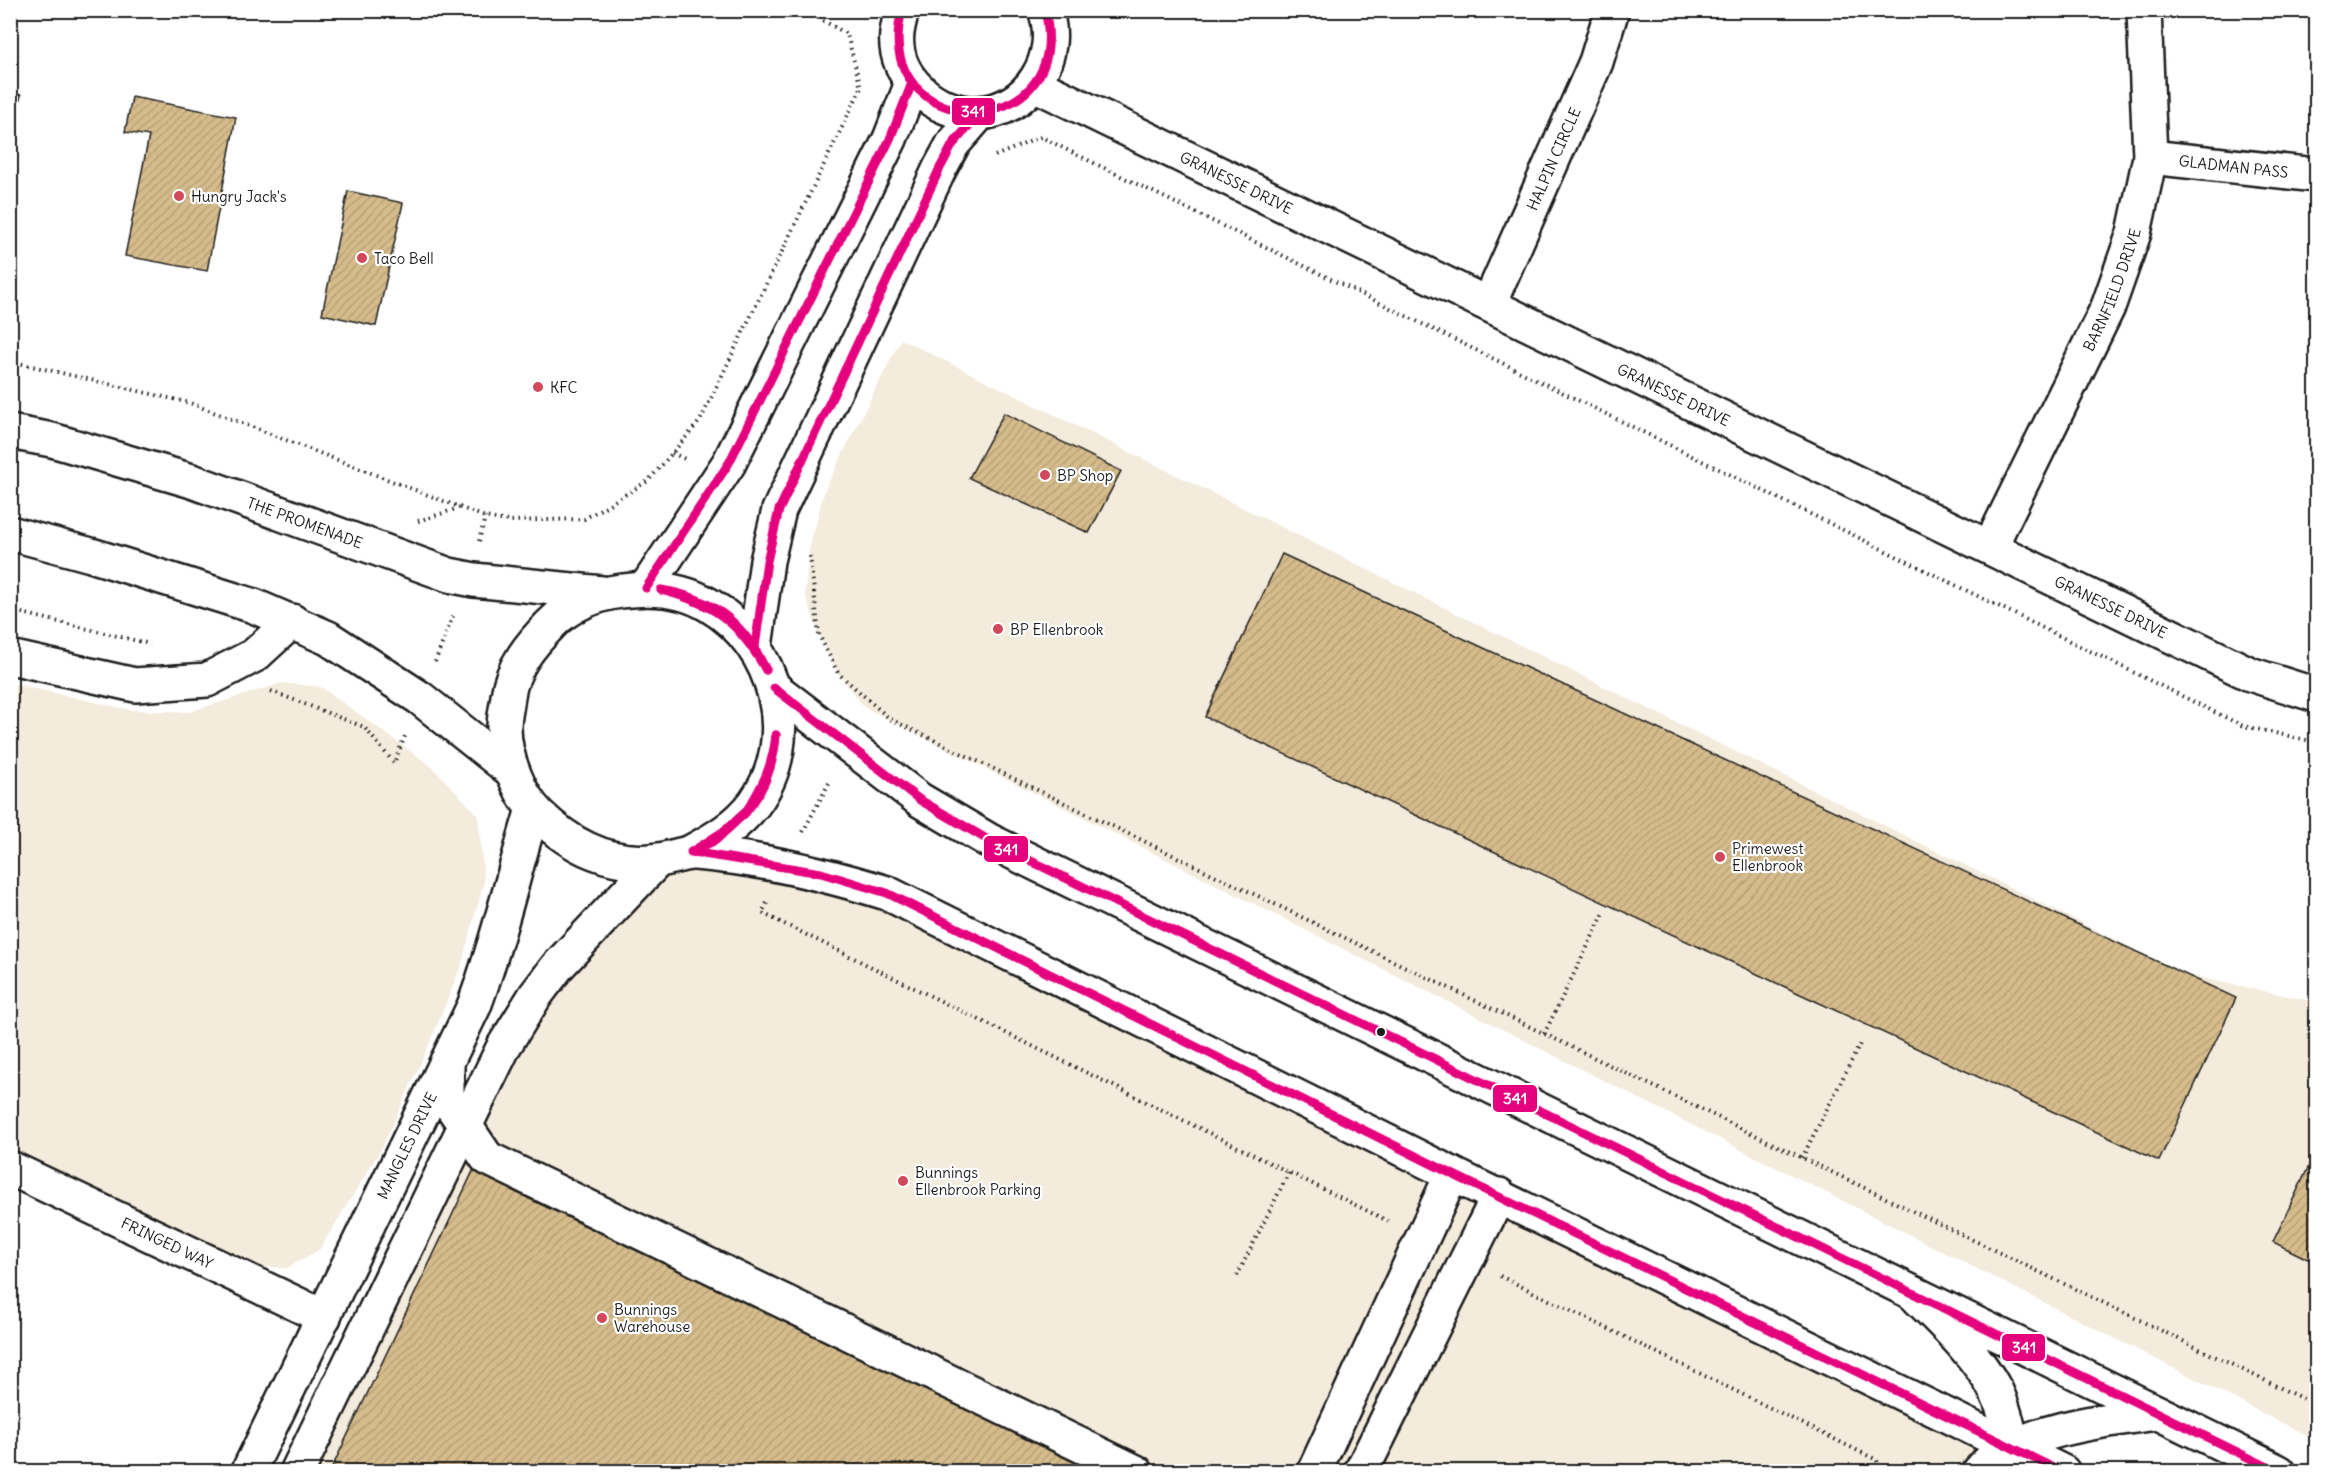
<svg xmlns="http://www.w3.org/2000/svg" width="2327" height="1482" viewBox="0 0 2327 1482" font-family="Delius,sans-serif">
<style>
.built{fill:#f3ebdc}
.building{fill:url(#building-hatch);stroke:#1c1c1c;stroke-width:1.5}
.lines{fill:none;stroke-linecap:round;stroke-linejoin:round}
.minor-casing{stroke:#1c1c1c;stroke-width:38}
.major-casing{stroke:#1c1c1c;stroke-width:38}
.path{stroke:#1c1c1c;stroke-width:4;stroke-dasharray:1.5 4.5;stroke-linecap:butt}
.minor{stroke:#fff;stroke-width:33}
.major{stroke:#fff;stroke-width:33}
.bus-1-casing{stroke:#fff;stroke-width:14}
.bus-1{stroke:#e5007d;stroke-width:9}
.poi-dot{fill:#d1495b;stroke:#fff;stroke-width:2}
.bus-dot{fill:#1c1c1c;stroke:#fff;stroke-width:2}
.labels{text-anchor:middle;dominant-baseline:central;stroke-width:4.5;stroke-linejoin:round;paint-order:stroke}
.street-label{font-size:15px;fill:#1c1c1c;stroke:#fff}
.poi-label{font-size:15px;fill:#1c1c1c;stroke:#fff;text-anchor:start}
.line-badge{stroke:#fff;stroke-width:2}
.badge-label{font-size:16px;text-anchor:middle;font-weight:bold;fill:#fff}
</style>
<defs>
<pattern id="building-hatch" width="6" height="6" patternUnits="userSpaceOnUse" patternTransform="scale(1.5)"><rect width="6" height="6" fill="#d6bc8c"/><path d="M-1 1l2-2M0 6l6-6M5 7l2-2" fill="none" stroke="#b7a178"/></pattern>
</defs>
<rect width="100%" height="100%" fill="#fff"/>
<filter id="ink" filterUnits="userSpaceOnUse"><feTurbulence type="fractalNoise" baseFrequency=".0167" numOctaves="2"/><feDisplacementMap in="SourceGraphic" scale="12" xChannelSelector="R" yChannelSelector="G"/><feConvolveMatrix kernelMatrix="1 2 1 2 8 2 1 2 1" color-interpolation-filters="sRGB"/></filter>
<g filter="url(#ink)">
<!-- built -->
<g class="built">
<path d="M 901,339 L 2187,975 L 2316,1002 L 2316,1440 L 864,707 L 838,673 L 819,635 L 805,594 L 809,550 L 825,489 Z"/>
<path d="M 10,683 L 130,710 L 189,712 L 282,683 L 321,687 L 431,766 L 478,815 L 484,882 L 461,966 L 431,1040 L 383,1146 L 320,1249 L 287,1268 L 249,1266 L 11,1150 Z"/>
<path d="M 657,861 L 821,873 L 2063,1472 L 297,1472 L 504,1046 Z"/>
</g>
<!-- building -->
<g class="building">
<path d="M 10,92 L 21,95 L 10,142 Z"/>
<path d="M 132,97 L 236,117 L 207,271 L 125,256 L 149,136 L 125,132 Z"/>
<path d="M 348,191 L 403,203 L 376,326 L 322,314 Z"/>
<path d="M 1004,413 L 1121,471 L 1089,533 L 969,478 Z"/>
<path d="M 1282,554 L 2236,998 L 2159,1161 L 1205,717 Z"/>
<path d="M 2316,1151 L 2316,1263 L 2273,1242 Z"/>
<path d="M 476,1165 L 1125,1472 L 330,1472 Z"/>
</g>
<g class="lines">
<defs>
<g id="minor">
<path d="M 902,10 C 900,18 898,25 897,33 C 892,77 936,115 978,113 C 1029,111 1062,56 1045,10"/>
<path id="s1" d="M 1034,84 L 2250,674 L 2316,695"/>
<path id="s2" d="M 2150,157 L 2316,175"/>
<path id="s3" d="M 1489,304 L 1596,62 L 1612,10"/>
<path id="s4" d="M 1990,547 L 2108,307 L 2134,233 L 2150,157 L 2144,10"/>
<path d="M 646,588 L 729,463 L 890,139 L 912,83"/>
<path d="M 755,647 L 767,561 L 779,510 L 940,168 L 953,144 L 980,113"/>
<path d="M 10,657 L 135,685 L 207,680 L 255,655 L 292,621"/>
<path d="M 447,1062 L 447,1099 L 487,1158 L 1136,1472"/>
<path id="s5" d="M 10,1168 L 324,1317"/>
<path d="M 1916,1296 C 1945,1325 1977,1355 1996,1391 C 2008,1416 2012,1445 2016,1472"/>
<path id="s6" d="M 248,1472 L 474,1006 C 498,942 513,875 533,809"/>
<path d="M 297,1472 L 504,1046 L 535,996 L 557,967 L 657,861"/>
<path d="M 1314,1472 L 1452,1174"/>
<path d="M 1361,1472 L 1499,1195"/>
<path d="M 1979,1472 C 2010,1431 2109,1419 2158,1413"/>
</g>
<g id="major">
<path id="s7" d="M 10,432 L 52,440 L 192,481 L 449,575 L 474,580 L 602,593"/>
<path d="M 10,533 L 91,555 L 254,606 L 328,638 L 420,698 L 513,772"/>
<path d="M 774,688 L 920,800 L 988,840 L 2279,1472"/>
<path d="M 691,852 C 715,839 737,826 754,804 C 802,739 776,644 709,605 C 683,589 651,587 622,591 C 596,594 569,605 551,624 C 531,644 512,667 508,696 C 507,706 504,717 504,727 C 504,756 519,795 539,815 C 571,846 612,867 658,860 C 670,859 683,852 695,853 C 760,858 825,874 887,893 L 1452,1174 L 2063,1472"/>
</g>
</defs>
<!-- minor casing -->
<use href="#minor" class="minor-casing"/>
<!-- major casing -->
<use href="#major" class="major-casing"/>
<!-- path -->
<g class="path">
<path d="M 995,156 L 1041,137 L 2243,726 L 2316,742"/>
<path d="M 10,361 L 190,403 L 485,517 L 507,521 L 584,519 L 648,481 L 700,421 L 861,88 L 847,34 L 804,10"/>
<path d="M 672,453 L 685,459"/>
<path d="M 418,521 L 459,508"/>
<path d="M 479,541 L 485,517"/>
<path d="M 810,556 L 819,635 L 838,673 L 890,719 L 2316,1405"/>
<path d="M 10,610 L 150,644"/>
<path d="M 435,662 L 453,616"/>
<path d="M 271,691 L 364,727 L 394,763 L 405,736"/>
<path d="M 803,832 L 830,781"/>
<path d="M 767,903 L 762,913 L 1388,1221"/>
<path d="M 1544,1034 L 1604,913"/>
<path d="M 1802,1158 L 1860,1044"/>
<path d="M 1237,1276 L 1289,1172"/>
<path d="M 1500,1276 L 1877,1460 L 1880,1472"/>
</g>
<!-- minor -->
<use href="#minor" class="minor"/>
<!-- major -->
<use href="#major" class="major"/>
<defs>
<g id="bus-1">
<path d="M 902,10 C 868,143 1077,147 1045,10"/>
<path d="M 646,588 L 729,463 L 890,139 L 912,83"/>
<path d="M 661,590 C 713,598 744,623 766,670"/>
<path d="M 661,590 C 715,604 738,621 766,670"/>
<path d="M 755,647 L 767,561 L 779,510 L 940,168 L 953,144 L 980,113"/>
<path d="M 774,688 L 920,800 L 988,840 L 2278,1472"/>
<path d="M 745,813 C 762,788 773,765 776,735"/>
<path d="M 745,813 C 765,790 774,765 776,735"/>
<path d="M 693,851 L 724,831 L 745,813"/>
<path d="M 693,851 L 716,840 L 745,813"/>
<path d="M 691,852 L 821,873 L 887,893 L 1452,1174 L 2062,1472"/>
</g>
</defs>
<!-- bus-1 casing -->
<use href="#bus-1" class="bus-1-casing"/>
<!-- bus-1 -->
<use href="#bus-1" class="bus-1"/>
</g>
</g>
<!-- markers -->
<g class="poi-dot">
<circle cx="179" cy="196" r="6"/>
<circle cx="362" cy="258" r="6"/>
<circle cx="538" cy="387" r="6"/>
<circle cx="1045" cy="475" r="6"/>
<circle cx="998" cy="629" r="6"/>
<circle cx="1720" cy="857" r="6"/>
<circle cx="903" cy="1181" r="6"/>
<circle cx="602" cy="1318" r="6"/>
</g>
<circle class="bus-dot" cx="1381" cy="1032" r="5"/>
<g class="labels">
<!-- street labels -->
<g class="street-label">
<text stroke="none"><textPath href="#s3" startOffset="159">HALPIN CIRCLE</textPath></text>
<text stroke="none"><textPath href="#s2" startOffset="84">GLADMAN PASS</textPath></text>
<text stroke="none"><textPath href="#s1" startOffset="225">GRANESSE DRIVE</textPath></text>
<text stroke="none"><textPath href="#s4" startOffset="285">BARNFIELD DRIVE</textPath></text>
<text stroke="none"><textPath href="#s1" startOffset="711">GRANESSE DRIVE</textPath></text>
<text stroke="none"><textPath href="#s7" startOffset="309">THE PROMENADE</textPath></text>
<text stroke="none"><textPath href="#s1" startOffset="1197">GRANESSE DRIVE</textPath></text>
<text stroke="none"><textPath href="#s6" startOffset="363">MANGLES DRIVE</textPath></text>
<text stroke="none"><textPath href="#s5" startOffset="174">FRINGED WAY</textPath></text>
</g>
<!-- poi labels -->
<g class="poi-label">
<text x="191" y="196">Hungry Jack's</text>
<text x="374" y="258">Taco Bell</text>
<text x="550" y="387">KFC</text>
<text x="1057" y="475">BP Shop</text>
<text x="1010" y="629">BP Ellenbrook</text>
<text x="1732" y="848">Primewest<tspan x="1732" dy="17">Ellenbrook</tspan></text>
<text x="915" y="1172">Bunnings<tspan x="915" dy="17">Ellenbrook Parking</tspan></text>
<text x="614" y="1309">Bunnings<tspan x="614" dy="17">Warehouse</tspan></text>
</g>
</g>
<g class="line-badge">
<rect x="951" y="97" width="45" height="29" rx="6" fill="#e5007d"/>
<rect x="983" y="835" width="46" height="28" rx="6" fill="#e5007d"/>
<rect x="1492" y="1084" width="46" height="29" rx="6" fill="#e5007d"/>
<rect x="2001" y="1333" width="45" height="29" rx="6" fill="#e5007d"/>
</g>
<g class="badge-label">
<text x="973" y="117">341</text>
<text x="1006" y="855">341</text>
<text x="1515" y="1104">341</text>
<text x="2024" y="1353">341</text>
</g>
<!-- margin -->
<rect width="2327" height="1482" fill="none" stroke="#fff" stroke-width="36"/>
<rect x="18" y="18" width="2291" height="1446" fill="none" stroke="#1c1c1c" stroke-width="2" filter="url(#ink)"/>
</svg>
